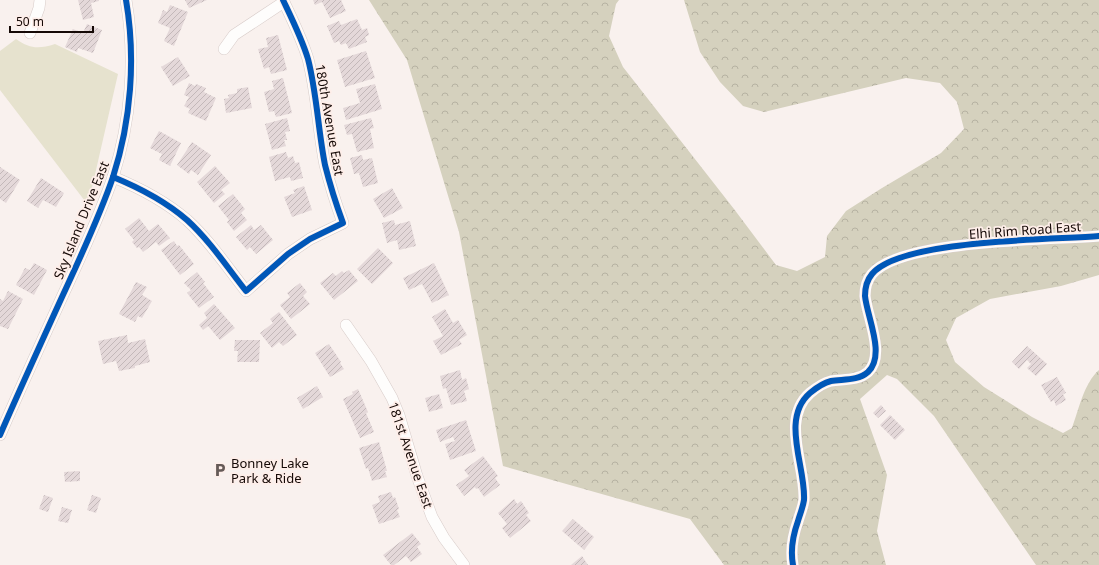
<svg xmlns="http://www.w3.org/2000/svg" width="1099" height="565" viewBox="0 0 1099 565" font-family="'Noto Sans',sans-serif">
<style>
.green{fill:#e6e2ce}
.forest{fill:url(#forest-crowns)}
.building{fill:url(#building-hatch)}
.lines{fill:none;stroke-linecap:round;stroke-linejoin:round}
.minor-casing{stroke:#d7cbc8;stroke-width:12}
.minor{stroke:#fefdfc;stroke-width:11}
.cycleway-casing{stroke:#feeee9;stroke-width:8}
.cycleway{stroke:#0057b8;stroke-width:6}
.labels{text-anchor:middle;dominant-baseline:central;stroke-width:3.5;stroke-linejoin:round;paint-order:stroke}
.street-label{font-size:13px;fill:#150906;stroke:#feeee9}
.poi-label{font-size:13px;fill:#150906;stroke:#feeee9;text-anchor:start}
</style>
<defs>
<pattern id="forest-crowns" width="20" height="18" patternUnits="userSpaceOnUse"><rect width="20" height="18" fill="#d5d1be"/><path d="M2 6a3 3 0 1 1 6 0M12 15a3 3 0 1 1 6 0" fill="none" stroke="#b6b2a2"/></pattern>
<pattern id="building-hatch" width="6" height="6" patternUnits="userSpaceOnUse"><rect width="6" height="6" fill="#e4d8d9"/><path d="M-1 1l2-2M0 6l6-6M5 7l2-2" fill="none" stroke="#c3b8b9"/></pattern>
</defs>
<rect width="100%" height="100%" fill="#f9f1ee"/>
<!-- green -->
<path class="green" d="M 16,39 C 30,49 39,49 55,44 L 118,74 L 88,205 L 0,90 L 0,51 Z"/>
<!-- forest -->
<path class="forest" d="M 369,0 L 619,0 L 616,4 L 609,36 L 623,67 L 734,209 L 776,265 L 797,271 L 825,257 L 827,236 L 846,211 L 882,188 L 941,153 L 964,129 L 957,102 L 940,83 L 906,78 L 764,112 L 743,106 L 720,82 L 700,52 L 684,0 L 1099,0 L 1099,275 L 1061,286 L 990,299 L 956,318 L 946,340 L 955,362 L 984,387 L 1032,417 L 1063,433 L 1072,428 C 1079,409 1084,383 1099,370 L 1099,565 L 1036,565 L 934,416 L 897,379 L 887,375 L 860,399 L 887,475 L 877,531 L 886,565 L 724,565 L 690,519 L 503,466 L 459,232 L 407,60 Z"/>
<!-- building -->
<g class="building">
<path d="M 78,0 L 99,0 L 99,1 L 91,3 L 94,17 L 83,20 Z"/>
<path d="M 185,0 L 207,0 L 189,8 Z"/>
<path d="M 313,0 L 341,0 L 346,11 L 330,18 L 322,2 L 315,5 Z"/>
<path d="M 170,5 L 188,12 L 174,46 L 164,41 L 170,28 L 158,23 L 163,10 L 167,12 Z"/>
<path d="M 357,19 L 362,30 L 367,28 L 369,35 L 365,37 L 367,42 L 349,49 L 346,43 L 341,45 L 339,41 L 334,43 L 327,26 L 339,21 L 341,25 Z"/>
<path d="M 87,24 L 102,30 L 93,53 L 78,48 L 77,52 L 65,47 L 73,29 L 83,33 Z"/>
<path d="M 278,35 L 287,70 L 271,74 L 269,67 L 264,69 L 258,49 L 268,47 L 266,38 Z"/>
<path d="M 366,51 L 375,78 L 345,87 L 337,60 Z"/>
<path d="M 178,57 L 190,76 L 173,86 L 161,67 Z"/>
<path d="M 283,78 L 292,113 L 276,117 L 274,111 L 269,112 L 264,92 L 274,89 L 272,81 Z"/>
<path d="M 189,83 L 195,86 L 196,84 L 206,88 L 204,92 L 216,98 L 206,121 L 188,113 L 190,109 L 184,106 L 189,97 L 184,95 Z"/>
<path d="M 375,84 L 382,109 L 346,120 L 343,108 L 360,103 L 356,89 Z"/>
<path d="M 248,87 L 252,108 L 226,113 L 224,99 L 229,98 L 228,95 L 237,93 L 237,89 Z"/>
<path d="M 287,118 L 290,131 L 285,132 L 287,140 L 284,140 L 286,146 L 272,150 L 265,124 Z"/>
<path d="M 371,118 L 374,128 L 370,129 L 374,148 L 357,152 L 352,134 L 347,135 L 344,125 Z"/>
<path d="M 159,131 L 181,143 L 170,166 L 159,160 L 162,154 L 150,148 Z"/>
<path d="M 192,142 L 211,155 L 198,175 L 191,170 L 189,174 L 177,165 Z"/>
<path d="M 286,152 L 288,158 L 293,156 L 295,163 L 299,162 L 303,178 L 291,181 L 290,177 L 275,181 L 269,157 Z"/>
<path d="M 362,155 L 363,160 L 372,158 L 378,183 L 363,187 L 359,173 L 354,174 L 350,158 Z"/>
<path d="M 215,166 L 230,183 L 221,190 L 225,194 L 214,203 L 197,182 Z"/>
<path d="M 0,167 L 20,180 L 6,203 L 0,199 Z"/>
<path d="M 41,178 L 64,193 L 56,207 L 43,200 L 38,208 L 27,201 Z"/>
<path d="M 304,186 L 312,210 L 292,217 L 284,197 L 295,193 L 293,190 Z"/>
<path d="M 392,188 L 403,208 L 384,218 L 373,199 Z"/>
<path d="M 233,194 L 245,209 L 241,213 L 247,220 L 234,231 L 227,222 L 229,220 L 218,206 Z"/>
<path d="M 139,218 L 149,231 L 158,224 L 170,238 L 159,246 L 156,242 L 143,252 L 139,247 L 137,248 L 132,242 L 134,240 L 125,229 Z"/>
<path d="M 394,220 L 395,225 L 410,221 L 416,246 L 399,250 L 397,240 L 387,243 L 382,223 Z"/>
<path d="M 251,225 L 254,230 L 261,225 L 273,240 L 256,254 L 250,247 L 247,250 L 236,237 Z"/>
<path d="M 174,241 L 177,246 L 179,245 L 194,264 L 180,275 L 161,250 Z"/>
<path d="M 378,248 L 393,263 L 372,284 L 357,269 Z"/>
<path d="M 34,263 L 47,270 L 34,295 L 16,285 L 25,268 L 30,270 Z"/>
<path d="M 434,263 L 449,295 L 432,303 L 422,284 L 409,290 L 403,278 Z"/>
<path d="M 349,270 L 358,281 L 334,300 L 320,283 L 333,273 L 336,276 L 342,271 L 344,273 Z"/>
<path d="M 197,272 L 205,282 L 203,283 L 214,297 L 199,308 L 187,293 L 191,290 L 184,283 Z"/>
<path d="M 136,282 L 147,287 L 142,295 L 152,301 L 142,318 L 138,316 L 135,322 L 119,314 Z"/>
<path d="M 300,283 L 307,292 L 303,296 L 310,304 L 291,319 L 280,305 L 290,297 L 287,293 Z"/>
<path d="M 8,291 L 23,299 L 8,329 L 0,326 L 0,299 L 3,301 Z"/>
<path d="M 214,304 L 235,328 L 220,340 L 208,326 L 203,330 L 199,325 L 207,318 L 204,313 Z"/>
<path d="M 445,309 L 453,323 L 458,320 L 467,335 L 459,340 L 462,344 L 441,355 L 433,341 L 443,336 L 432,317 Z"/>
<path d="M 279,312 L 297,335 L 283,346 L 279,342 L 272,348 L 260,333 L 273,323 L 270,319 Z"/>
<path d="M 127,335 L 128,343 L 145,339 L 150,362 L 135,366 L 135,368 L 119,371 L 116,361 L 103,364 L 98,341 Z"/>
<path d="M 235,340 L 260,340 L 259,362 L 237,362 L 238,351 L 234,351 Z"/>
<path d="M 329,344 L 341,362 L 340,363 L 344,369 L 330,377 L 315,353 Z"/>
<path d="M 1027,346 L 1047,364 L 1036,376 L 1027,368 L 1031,364 L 1027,360 L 1019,369 L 1012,362 Z"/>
<path d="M 460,370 L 462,380 L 466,378 L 469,389 L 464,391 L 467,401 L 451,405 L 446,388 L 443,389 L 440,376 Z"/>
<path d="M 1057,377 L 1066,393 L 1063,394 L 1066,400 L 1056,406 L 1054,400 L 1051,402 L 1041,385 Z"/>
<path d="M 317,386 L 323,397 L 303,409 L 297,398 Z"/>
<path d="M 358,389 L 368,412 L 366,413 L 374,432 L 360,438 L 343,399 L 353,394 L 352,392 Z"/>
<path d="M 439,394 L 443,408 L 429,412 L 425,398 Z"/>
<path d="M 881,405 L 886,411 L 878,418 L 873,413 Z"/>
<path d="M 890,415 L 905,430 L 895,440 L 880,425 Z"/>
<path d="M 466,420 L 476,451 L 450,460 L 445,444 L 455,441 L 453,437 L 440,442 L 436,430 Z"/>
<path d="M 379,442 L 387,471 L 385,471 L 387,477 L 372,481 L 368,468 L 366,469 L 359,448 Z"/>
<path d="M 483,456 L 498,476 L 495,478 L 500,485 L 484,497 L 478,488 L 476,489 L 475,487 L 464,496 L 456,485 L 469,476 L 464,470 Z"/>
<path d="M 80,471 L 80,481 L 65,482 L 64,472 Z"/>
<path d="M 391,492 L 393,498 L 395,497 L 399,509 L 397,510 L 400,517 L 379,524 L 372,505 L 380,502 L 378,496 Z"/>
<path d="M 44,495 L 53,498 L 48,512 L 39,509 Z"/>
<path d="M 92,495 L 101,498 L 96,513 L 87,510 Z"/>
<path d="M 514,499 L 517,504 L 521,501 L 529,513 L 526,515 L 531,521 L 510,538 L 502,528 L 507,524 L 498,513 Z"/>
<path d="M 62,507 L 72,510 L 68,523 L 58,521 Z"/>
<path d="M 573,519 L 594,537 L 584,550 L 562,531 Z"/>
<path d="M 412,533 L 421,544 L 417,547 L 422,554 L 411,562 L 406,556 L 394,565 L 391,565 L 383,555 Z"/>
<path d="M 582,556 L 588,565 L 571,565 Z"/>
</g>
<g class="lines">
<defs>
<g id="minor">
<path d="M 30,33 L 39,8 L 40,0"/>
<path d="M 224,49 L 234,35 L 284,2"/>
<path d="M 113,177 C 140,188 165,201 187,220 C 210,241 227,267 246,291 L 288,254 L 310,239 L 343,223 C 336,204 330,185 325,165 C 318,130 317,94 308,59 C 302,39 292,19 283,0"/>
<path d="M 346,325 L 371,361 L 392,398 L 399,415 L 417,476 L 432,517 L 444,538 L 464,565"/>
<path d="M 0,435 C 20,389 41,343 62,297 C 80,258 99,218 113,177 C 131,121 136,58 126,0"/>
<path d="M 793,565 C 790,549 793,535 798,521 C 800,514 803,507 804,500 C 806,467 780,419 810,393 C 816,388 823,383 831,381 C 843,379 858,381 868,372 C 886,355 867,317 865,296 C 865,288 867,280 872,274 C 901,239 1052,240 1099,236"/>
</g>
</defs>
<!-- minor casing -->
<use href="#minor" class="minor-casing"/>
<!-- minor -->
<use href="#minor" class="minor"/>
<defs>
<g id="cycleway">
<path d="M 113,177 C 140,188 165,201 187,220 C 210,241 227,267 246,291 L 288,254 L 310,239 L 343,223 C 336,204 330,185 325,165 C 318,130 317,94 308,59 C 302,39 292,19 283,0"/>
<path d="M 0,435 C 20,389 41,343 62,297 C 80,258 99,218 113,177 C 131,121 136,58 126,0"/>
<path d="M 793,565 C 790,549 793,535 798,521 C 800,514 803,507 804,500 C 806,467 780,419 810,393 C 816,388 823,383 831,381 C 843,379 858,381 868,372 C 886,355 867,317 865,296 C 865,288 867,280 872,274 C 901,239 1052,240 1099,236"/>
</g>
</defs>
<!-- cycleway casing -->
<use href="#cycleway" class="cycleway-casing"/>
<!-- cycleway -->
<use href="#cycleway" class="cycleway"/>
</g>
<!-- icons -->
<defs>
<symbol id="parking-bare" viewBox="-9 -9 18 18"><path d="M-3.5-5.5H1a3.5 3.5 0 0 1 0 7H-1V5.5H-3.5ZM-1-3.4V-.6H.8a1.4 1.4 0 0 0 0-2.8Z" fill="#655a57" stroke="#feeee9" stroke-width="2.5" paint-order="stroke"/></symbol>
</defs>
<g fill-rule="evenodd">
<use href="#parking-bare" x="210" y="460" width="20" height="20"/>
</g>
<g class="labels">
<!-- street labels -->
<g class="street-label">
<text transform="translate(330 120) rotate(80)">180th Avenue East</text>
<text transform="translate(81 220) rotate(-68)">Sky Island Drive East</text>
<text transform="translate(1025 230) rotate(-4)">Elhi Rim Road East</text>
<text transform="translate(411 455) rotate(71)">181st Avenue East</text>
</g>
<!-- poi labels -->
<g class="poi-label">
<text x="231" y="463">Bonney Lake<tspan x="231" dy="15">Park &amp; Ride</tspan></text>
</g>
</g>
<!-- scale -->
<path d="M10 26v6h83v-6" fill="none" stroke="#150906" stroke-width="2"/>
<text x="16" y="26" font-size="12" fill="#150906" stroke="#feeee9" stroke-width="3" paint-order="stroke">50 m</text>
</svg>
